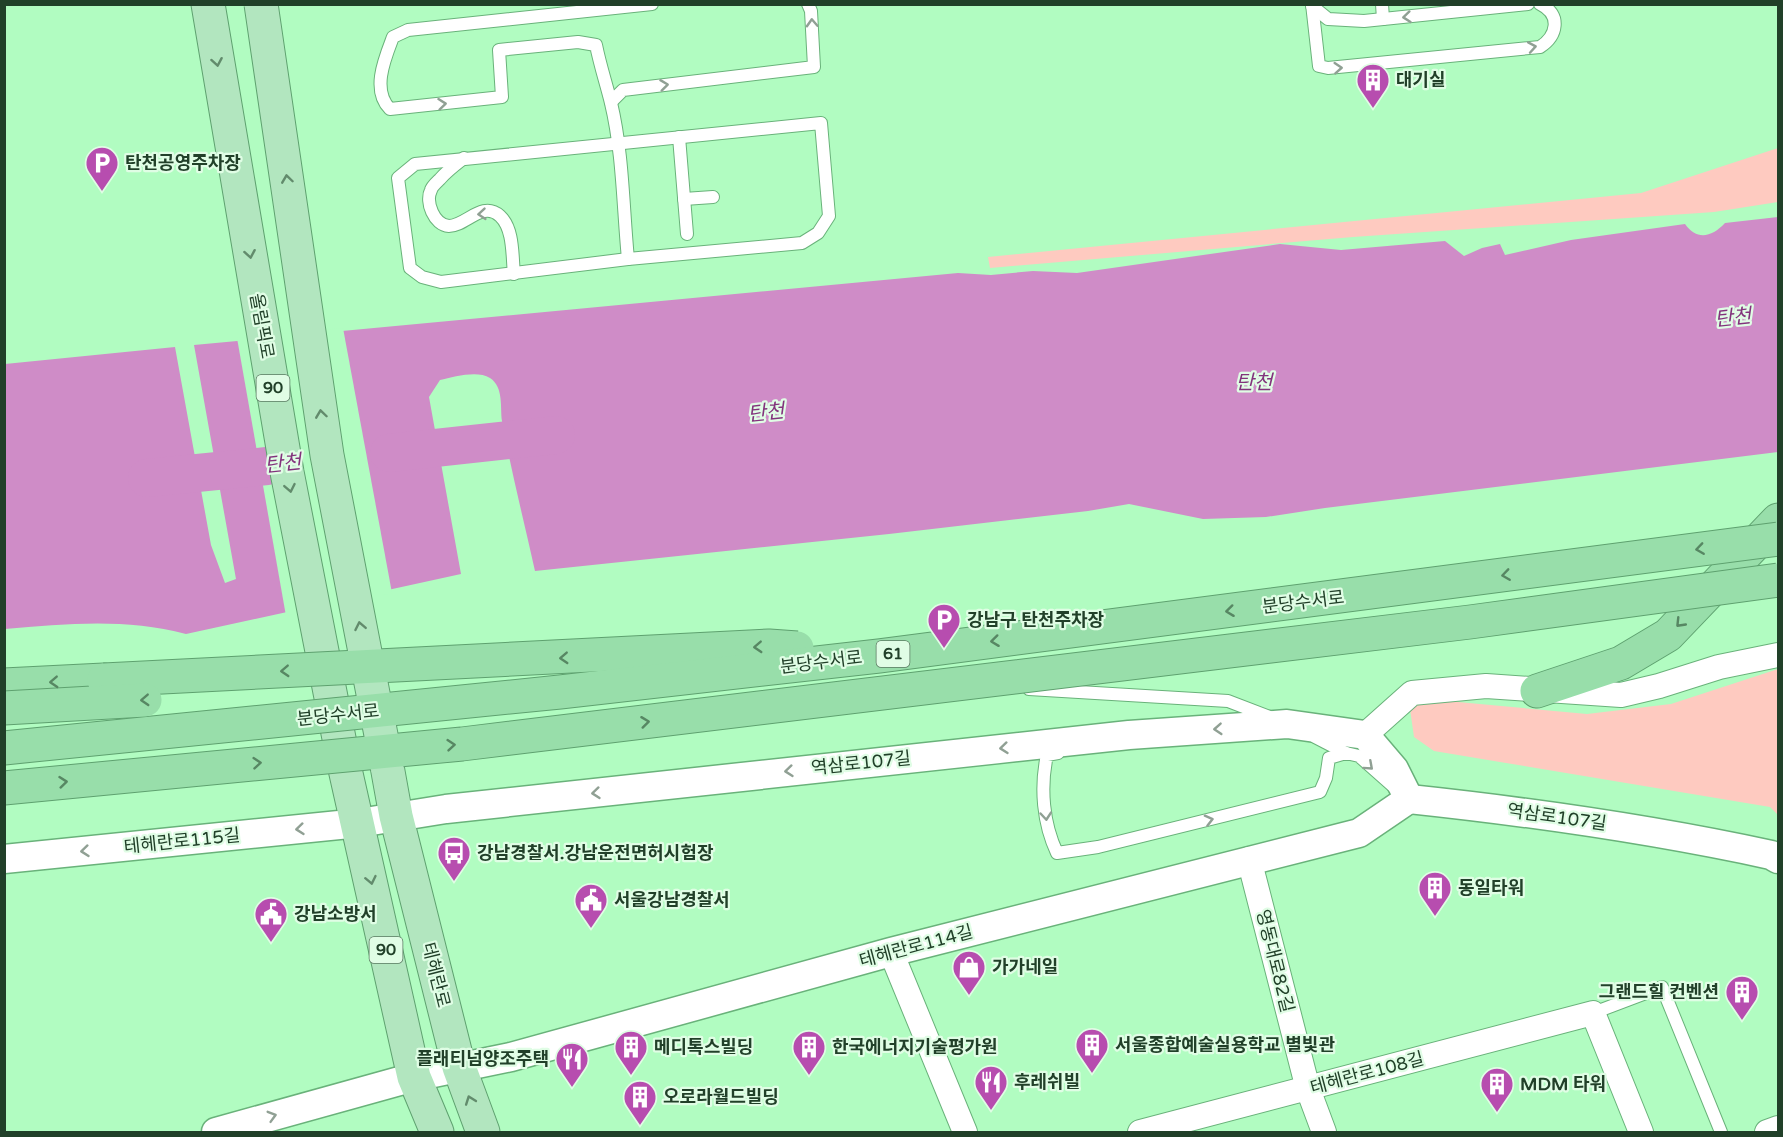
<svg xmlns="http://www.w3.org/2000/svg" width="1783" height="1137" viewBox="0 0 1783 1137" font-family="'Varela Round','Noto Sans KR',sans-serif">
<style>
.green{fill:#fecac0}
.water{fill:#cf8cc7}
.pier{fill:#b1fcc1}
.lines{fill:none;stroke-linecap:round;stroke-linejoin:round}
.river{stroke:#cf8cc7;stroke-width:38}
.service-casing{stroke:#69b27a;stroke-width:14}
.minor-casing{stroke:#69b27a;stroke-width:26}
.tertiary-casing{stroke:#69b27a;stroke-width:31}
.primary-casing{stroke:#5ea16f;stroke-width:35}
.trunk-casing{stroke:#5ea16f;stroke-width:35}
.service{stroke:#fff;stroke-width:12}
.minor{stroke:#fff;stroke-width:24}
.tertiary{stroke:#fff;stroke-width:28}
.primary{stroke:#b2e6bf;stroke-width:33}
.trunk{stroke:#98deaa;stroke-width:33}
.primary-bridge-casing{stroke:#5ea16f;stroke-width:35;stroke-linecap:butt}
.trunk-bridge-casing{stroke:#5ea16f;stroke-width:35;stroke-linecap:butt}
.primary-bridge{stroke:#b2e6bf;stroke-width:33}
.trunk-bridge{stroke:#98deaa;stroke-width:33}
.oneway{stroke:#90a094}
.oneway2{stroke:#628b6c}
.oneway3{stroke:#578763}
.labels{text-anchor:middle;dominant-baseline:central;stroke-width:4.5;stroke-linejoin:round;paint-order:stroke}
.shield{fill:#e0fde5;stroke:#5a7961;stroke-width:1.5}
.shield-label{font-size:16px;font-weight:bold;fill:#214029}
.poi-label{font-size:18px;font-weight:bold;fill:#214029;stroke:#e0fde5;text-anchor:start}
.street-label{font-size:18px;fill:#214029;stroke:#e0fde5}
.water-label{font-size:20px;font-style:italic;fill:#82337c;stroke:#e0fde5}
</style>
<rect width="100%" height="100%" fill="#b1fcc1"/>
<!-- green -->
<g class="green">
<path d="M 1778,148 L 1778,202 L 1714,212 L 1353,237 L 990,268 L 988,257 L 1641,193 Z"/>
<path d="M 1778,669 L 1778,815 L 1770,807 L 1434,751 L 1414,737 L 1410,709 L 1425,699 L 1587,714 L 1671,704 Z"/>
</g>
<!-- water -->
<path class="water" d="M 1778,217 L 1778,452 L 1325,508 L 1266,517 L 1203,519 L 1129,504 L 1088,511 L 889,534 L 535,571 C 524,521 511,471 502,421 C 500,408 504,387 490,378 C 477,370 454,377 440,380 L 429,397 L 461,574 L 186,634 C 125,618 66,624 5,629 L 5,364 L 175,347 L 211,545 L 225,583 L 236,579 L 194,345 L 958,273 L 991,275 L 1033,271 L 1077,273 L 1280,244 L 1341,250 L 1445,241 L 1464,256 L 1482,248 L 1500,244 L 1505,255 L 1571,240 L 1685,224 C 1697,241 1712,237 1725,223 Z"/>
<!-- pier -->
<path class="pier" d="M 343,328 L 392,593 L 286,616 L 237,338 Z"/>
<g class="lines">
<!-- river -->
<g class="river">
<path d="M 389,453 L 556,435"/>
<path d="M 147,478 L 267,466"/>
</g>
<defs>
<g id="service">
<path d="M 1312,4 L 1319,66 L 1328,68 L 1540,47 C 1557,36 1562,15 1540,4"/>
<path d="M 1382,4 L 1383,19"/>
<path d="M 1312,6 L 1328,19 L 1364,21 L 1528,4"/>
<path d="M 611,102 L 623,90 L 814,67 L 811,11 L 808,4"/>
<path d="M 821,123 L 829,216 L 818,233 L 802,243 L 628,259 L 441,282 L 422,277 L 410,268 L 398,178 L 415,164 Z"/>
<path d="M 679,137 L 687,234"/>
<path d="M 464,158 C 455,165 447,171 440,179 C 437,182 432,186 431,190 C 425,202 434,225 449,226 C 466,226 482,200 500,216 C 514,229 512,256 514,274"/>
<path d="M 684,199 L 713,197"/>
<path d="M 628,259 C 623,208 623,153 611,103 C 606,83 600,65 596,45 L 578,42 L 499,50 L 502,97 L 390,109 C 371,90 385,58 393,37 L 408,30 L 652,4"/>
<path d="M 1029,689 L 1228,701 L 1272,718"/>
<path d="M 1315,737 L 1346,753"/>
<path d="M 1058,753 L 1047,755 C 1040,788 1043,823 1057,853 L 1098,847 L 1320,792 L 1326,778 L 1329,758 L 1346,753 L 1359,756 L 1394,787"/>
<path d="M 1593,1013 L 1662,987 L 1721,1132"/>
</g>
<g id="minor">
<path d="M 1365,735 L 1412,693 L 1486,686 L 1621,695 L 1659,686 L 1719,667 L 1778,655"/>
<path d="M 1249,859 L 1308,1089 L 1324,1132"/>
<path d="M 891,952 L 965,1132"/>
<path d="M 1140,1132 L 1593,1013 L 1641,1132"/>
<path d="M 1767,1132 L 1778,1128"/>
</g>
<g id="tertiary">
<path d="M 1409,799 C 1531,812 1651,829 1771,855 L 1778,859"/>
<path d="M 4,859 L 359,823 L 446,809 L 1129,735 L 1287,724 L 1365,735 L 1394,769 L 1409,799"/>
<path d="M 216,1132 L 414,1077 L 511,1057 L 891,952 L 1359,833 L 1409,799"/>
</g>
<g id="primary">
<path d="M 208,4 L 287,472 L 345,769 L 414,1077 L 437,1132"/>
<path d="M 387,766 L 396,816 L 459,1067 L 483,1132"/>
</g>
<g id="trunk">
<path d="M 4,685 L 104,680"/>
<path d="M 1537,691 L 1621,663 L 1668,635 L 1778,520"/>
</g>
</defs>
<!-- service casing -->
<use href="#service" class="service-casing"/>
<!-- minor casing -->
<use href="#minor" class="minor-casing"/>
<!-- tertiary casing -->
<use href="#tertiary" class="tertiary-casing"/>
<!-- primary casing -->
<use href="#primary" class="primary-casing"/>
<!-- trunk casing -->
<use href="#trunk" class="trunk-casing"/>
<!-- service -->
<use href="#service" class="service"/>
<!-- minor -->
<use href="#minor" class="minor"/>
<!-- tertiary -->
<use href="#tertiary" class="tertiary"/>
<!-- primary -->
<use href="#primary" class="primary"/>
<!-- trunk -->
<use href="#trunk" class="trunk"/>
<defs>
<path id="primary-bridge" d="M 261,4 L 327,455 L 387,766"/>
<g id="trunk-bridge">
<path d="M 104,680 L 769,646 L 797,648"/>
<path d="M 4,708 L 145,700"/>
<path d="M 4,748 L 560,692 L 879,656 L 1778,539"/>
<path d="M 4,788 L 462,744 L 1470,622 L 1778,580"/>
</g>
</defs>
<!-- primary-bridge casing -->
<use href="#primary-bridge" class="primary-bridge-casing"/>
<!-- trunk-bridge casing -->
<use href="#trunk-bridge" class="trunk-bridge-casing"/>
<!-- primary-bridge -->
<use href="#primary-bridge" class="primary-bridge"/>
<!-- trunk-bridge -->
<use href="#trunk-bridge" class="trunk-bridge"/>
</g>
<!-- one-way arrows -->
<defs><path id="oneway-chevron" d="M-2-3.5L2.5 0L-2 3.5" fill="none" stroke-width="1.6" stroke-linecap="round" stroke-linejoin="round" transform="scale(1.5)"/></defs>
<g class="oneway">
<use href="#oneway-chevron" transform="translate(1407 17) rotate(174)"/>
<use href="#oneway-chevron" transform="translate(812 23) rotate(-93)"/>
<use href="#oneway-chevron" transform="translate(1532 47) rotate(-10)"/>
<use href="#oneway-chevron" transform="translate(1338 68) rotate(-4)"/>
<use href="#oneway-chevron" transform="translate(664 85) rotate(-7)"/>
<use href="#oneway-chevron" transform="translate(442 104) rotate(-6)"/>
<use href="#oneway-chevron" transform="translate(482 214) rotate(175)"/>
<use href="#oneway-chevron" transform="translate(1218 729) rotate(176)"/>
<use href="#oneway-chevron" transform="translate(1004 748) rotate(174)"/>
<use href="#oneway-chevron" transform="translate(1369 766) rotate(42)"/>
<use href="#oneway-chevron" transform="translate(789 771) rotate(174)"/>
<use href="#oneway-chevron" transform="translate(596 793) rotate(174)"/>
<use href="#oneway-chevron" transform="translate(1046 816) rotate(85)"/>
<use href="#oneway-chevron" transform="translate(1209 820) rotate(-14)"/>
<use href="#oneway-chevron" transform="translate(300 829) rotate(174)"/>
<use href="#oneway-chevron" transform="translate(85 851) rotate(174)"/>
<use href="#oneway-chevron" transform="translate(272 1116) rotate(-16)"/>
</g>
<g class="oneway2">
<use href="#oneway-chevron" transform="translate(217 62) rotate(80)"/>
<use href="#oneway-chevron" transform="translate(287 179) rotate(-98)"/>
<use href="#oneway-chevron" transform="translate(250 254) rotate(80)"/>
<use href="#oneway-chevron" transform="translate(321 414) rotate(-98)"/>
<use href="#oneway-chevron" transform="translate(290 488) rotate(79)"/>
<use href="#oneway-chevron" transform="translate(360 626) rotate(-101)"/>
<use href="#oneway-chevron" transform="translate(371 880) rotate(78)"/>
<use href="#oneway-chevron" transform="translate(470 1100) rotate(-110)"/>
</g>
<g class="oneway3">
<use href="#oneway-chevron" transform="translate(1700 549) rotate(172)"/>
<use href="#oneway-chevron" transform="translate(1506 575) rotate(172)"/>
<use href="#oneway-chevron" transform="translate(1230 611) rotate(173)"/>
<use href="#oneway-chevron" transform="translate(1680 623) rotate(134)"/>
<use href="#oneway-chevron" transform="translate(995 641) rotate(173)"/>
<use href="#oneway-chevron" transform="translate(758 647) rotate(177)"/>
<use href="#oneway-chevron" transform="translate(564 658) rotate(177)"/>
<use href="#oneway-chevron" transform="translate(285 671) rotate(177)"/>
<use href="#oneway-chevron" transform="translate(54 682) rotate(177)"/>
<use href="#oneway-chevron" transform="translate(145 700) rotate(177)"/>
<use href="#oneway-chevron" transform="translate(645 722) rotate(-7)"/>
<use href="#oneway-chevron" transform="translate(451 745) rotate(-5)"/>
<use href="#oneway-chevron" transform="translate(257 763) rotate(-5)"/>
<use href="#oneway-chevron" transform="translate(63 782) rotate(-6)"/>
</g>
<!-- icons -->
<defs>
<symbol id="building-pin" viewBox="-11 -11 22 30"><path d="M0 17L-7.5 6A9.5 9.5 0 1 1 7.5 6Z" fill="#b74daf" stroke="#e0fde5"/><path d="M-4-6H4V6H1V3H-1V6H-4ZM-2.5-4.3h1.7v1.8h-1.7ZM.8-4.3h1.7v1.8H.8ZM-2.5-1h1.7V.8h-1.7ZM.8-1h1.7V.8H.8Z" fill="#fff"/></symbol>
<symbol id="parking-pin" viewBox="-11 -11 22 30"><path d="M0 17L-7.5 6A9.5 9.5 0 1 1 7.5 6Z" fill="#b74daf" stroke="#e0fde5"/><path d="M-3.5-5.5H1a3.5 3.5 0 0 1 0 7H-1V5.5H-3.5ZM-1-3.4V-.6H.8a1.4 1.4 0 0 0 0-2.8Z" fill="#fff"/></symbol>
<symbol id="bus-pin" viewBox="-11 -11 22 30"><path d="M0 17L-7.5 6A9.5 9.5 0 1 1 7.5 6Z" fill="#b74daf" stroke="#e0fde5"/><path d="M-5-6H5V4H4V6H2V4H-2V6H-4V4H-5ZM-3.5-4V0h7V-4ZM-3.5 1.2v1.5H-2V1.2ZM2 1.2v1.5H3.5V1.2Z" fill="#fff"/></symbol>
<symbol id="civic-pin" viewBox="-11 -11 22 30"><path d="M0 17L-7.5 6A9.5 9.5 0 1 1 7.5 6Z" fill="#b74daf" stroke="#e0fde5"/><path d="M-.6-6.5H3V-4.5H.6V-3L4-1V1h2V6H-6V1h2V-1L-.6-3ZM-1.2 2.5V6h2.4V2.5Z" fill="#fff"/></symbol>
<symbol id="shop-pin" viewBox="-11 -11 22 30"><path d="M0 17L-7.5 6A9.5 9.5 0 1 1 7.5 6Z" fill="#b74daf" stroke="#e0fde5"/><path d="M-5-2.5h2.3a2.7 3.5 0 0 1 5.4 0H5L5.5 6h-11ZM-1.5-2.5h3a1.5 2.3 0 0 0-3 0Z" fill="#fff"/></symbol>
<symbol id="restaurant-pin" viewBox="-11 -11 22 30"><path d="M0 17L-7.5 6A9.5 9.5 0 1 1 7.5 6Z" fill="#b74daf" stroke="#e0fde5"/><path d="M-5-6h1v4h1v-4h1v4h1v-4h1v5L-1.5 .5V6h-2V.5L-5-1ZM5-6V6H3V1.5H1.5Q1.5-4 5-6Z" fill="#fff"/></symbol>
</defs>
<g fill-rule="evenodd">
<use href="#building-pin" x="1354" y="61" width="38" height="52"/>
<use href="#parking-pin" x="83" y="144" width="38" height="52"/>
<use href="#parking-pin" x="925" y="601" width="38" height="52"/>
<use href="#bus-pin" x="435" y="834" width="38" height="52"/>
<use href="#building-pin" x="1416" y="869" width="38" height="52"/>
<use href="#civic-pin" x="572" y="881" width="38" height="52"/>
<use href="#civic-pin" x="252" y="895" width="38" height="52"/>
<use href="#shop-pin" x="950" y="948" width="38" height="52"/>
<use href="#building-pin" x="1723" y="973" width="38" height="52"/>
<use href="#building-pin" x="1073" y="1026" width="38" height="52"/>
<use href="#building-pin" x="612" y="1028" width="38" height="52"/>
<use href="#building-pin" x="790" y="1028" width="38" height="52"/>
<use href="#restaurant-pin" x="553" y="1040" width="38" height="52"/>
<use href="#restaurant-pin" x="972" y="1063" width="38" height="52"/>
<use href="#building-pin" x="1478" y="1065" width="38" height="52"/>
<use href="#building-pin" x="621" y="1078" width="38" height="52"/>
</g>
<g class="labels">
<!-- shield labels -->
<g class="shield">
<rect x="256.5" y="375" width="33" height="26" rx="4.5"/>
<rect x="876.5" y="641" width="33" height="26" rx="4.5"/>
<rect x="369.5" y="937" width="33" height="26" rx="4.5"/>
</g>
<g class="shield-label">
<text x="273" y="388">90</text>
<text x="893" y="654">61</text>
<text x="386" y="950">90</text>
</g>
<!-- poi labels -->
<g class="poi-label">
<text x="1396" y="80">대기실</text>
<text x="125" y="163">탄천공영주차장</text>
<text x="967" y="620">강남구 탄천주차장</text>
<text x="477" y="853">강남경찰서.강남운전면허시험장</text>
<text x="1458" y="888">동일타워</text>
<text x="614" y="900">서울강남경찰서</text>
<text x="294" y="914">강남소방서</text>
<text x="992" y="967">가가네일</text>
<text x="1719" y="992" text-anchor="end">그랜드힐 컨벤션</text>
<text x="1115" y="1045">서울종합예술실용학교 별빛관</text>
<text x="654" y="1047">메디톡스빌딩</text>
<text x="832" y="1047">한국에너지기술평가원</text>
<text x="549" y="1059" text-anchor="end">플래티넘양조주택</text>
<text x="1014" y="1082">후레쉬빌</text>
<text x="1520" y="1084">MDM 타워</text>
<text x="663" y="1097">오로라월드빌딩</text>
</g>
<!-- street labels -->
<g class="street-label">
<text transform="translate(262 326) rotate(80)">올림픽로</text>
<text transform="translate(1303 602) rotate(-7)">분당수서로</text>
<text transform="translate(821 662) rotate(-7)">분당수서로</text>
<text transform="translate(338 715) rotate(-6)">분당수서로</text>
<text transform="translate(861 763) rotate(-6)">역삼로107길</text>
<text transform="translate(1557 817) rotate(8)">역삼로107길</text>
<text transform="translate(182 841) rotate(-6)">테헤란로115길</text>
<text transform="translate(916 946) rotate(-15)">테헤란로114길</text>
<text transform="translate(1275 961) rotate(76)">영동대로82길</text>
<text transform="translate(436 975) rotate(76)">테헤란로</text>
<text transform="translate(1367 1073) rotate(-15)">테헤란로108길</text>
</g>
<!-- water labels -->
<g class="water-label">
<text transform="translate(1733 318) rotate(-6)">탄천</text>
<text x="1254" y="383">탄천</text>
<text transform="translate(766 413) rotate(-6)">탄천</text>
<text transform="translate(283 464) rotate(-6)">탄천</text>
</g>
</g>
<!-- border -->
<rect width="1783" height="1137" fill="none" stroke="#214029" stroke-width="12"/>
</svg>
